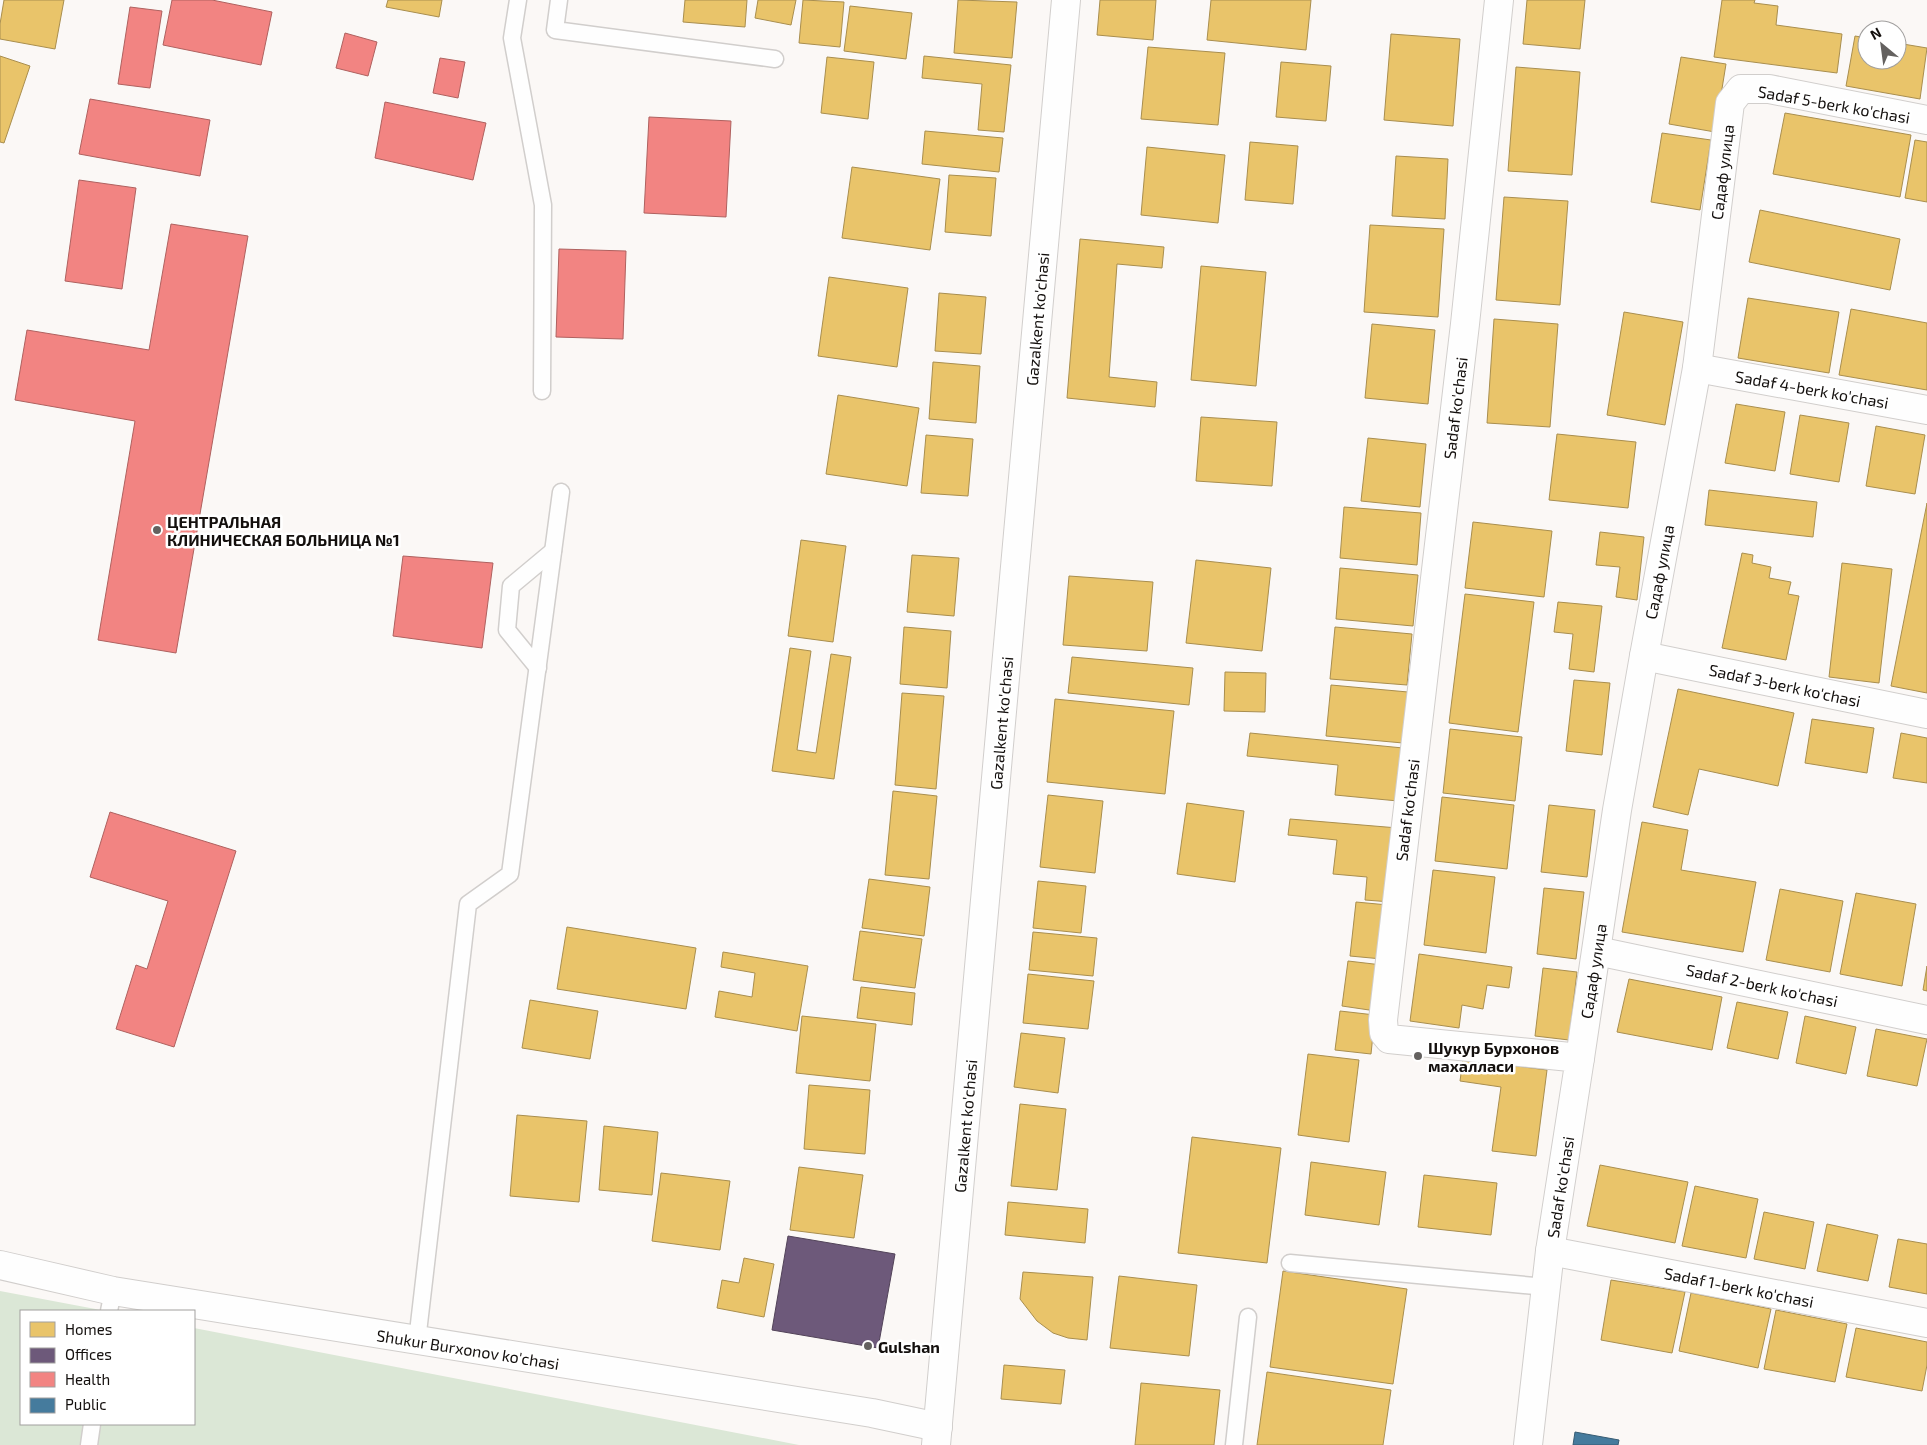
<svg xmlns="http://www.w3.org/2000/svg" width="1927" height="1445" viewBox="0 0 1927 1445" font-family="'Exo 2',sans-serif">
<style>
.green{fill:#dbe7d6}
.homes{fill:#e9c46a;stroke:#a98e4e}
.offices{fill:#6d597a;stroke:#524359}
.health{fill:#f28482;stroke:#af615f}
.public{fill:#457b9d;stroke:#365b72}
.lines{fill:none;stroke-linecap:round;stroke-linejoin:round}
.service-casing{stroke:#d1cecc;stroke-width:19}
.minor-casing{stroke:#d1cecc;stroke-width:30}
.tertiary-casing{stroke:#d1cecc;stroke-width:30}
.service{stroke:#fefefe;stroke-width:16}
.minor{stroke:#fefefe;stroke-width:28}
.tertiary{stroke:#fefefe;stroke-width:28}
.poi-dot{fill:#64615f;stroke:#fff;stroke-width:2}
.labels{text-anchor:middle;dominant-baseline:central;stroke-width:5;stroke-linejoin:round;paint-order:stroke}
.street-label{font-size:16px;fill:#130f0d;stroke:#fff}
.poi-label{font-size:16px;font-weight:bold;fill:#130f0d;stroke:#fff;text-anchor:start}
</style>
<rect width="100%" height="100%" fill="#fbf8f6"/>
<!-- green -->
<path class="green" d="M 0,1291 L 106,1311 L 21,1311 L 21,1424 L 194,1424 L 194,1328 L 799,1445 L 0,1445 Z"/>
<!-- homes -->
<g class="homes">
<path d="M 4,0 L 64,0 L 55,49 L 0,39 L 0,24 Z"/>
<path d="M 388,0 L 442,0 L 439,17 L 386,7 Z"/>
<path d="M 685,0 L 747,0 L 745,27 L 683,22 Z"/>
<path d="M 758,0 L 796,0 L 791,25 L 755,18 Z"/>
<path d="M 803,0 L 844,2 L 840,47 L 799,43 Z"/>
<path d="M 958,0 L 1017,2 L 1012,58 L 954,53 Z"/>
<path d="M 1100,0 L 1156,0 L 1153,40 L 1097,35 Z"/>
<path d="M 1211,0 L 1311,0 L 1306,50 L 1207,40 Z"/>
<path d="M 1527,0 L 1585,0 L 1580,49 L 1523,44 Z"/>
<path d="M 1722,0 L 1755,0 L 1754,3 L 1778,6 L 1776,25 L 1842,34 L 1837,73 L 1714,57 Z"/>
<path d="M 850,6 L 912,13 L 906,59 L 844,51 Z"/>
<path d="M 1391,34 L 1460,39 L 1453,126 L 1384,120 Z"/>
<path d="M 1855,36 L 1867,38 L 1867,60 L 1897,60 L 1897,43 L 1927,48 L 1920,99 L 1846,86 Z"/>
<path d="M 1148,47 L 1225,53 L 1218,125 L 1141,119 Z"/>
<path d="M 0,56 L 30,66 L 4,143 L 0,142 Z"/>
<path d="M 924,56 L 1011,65 L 1004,132 L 978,130 L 982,84 L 922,78 Z"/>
<path d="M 827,57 L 874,62 L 868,119 L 821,113 Z"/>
<path d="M 1681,57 L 1726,64 L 1715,132 L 1669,124 Z"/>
<path d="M 1281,62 L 1331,66 L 1326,121 L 1276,117 Z"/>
<path d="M 1516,67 L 1580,72 L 1572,175 L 1508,171 Z"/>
<path d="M 1785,113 L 1911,135 L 1900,197 L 1773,174 Z"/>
<path d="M 925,131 L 1003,138 L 999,172 L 922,164 Z"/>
<path d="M 1662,133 L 1711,140 L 1700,210 L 1651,202 Z"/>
<path d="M 1915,140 L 1927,142 L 1927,202 L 1905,198 Z"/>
<path d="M 1250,142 L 1298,146 L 1293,204 L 1245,200 Z"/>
<path d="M 1147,147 L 1225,155 L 1218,223 L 1141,215 Z"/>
<path d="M 1396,156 L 1448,159 L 1445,219 L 1392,216 Z"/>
<path d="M 852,167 L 940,179 L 930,250 L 842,238 Z"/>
<path d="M 949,175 L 996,178 L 991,236 L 945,232 Z"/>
<path d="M 1504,197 L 1568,201 L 1560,305 L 1496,300 Z"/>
<path d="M 1760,210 L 1900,239 L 1890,290 L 1749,262 Z"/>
<path d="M 1370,225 L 1444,229 L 1438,317 L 1364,312 Z"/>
<path d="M 1080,239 L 1164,247 L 1162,268 L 1117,264 L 1109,377 L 1157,382 L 1155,407 L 1067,398 Z"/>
<path d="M 1201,266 L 1266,272 L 1256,386 L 1191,380 Z"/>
<path d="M 829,277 L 908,288 L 897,367 L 818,356 Z"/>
<path d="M 939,293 L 986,297 L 981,354 L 935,351 Z"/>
<path d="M 1748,298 L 1839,312 L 1829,373 L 1738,358 Z"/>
<path d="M 1851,309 L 1927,323 L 1927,390 L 1839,375 Z"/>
<path d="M 1624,312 L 1683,322 L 1665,425 L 1607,415 Z"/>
<path d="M 1494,319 L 1558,324 L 1550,427 L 1487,423 Z"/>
<path d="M 1372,324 L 1435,330 L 1428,404 L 1365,398 Z"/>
<path d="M 933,362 L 980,366 L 976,423 L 929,419 Z"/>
<path d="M 838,395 L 919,408 L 907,486 L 826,474 Z"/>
<path d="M 1736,404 L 1785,412 L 1775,471 L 1725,463 Z"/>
<path d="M 1800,415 L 1849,423 L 1839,482 L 1790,474 Z"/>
<path d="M 1201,417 L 1277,422 L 1272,486 L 1196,481 Z"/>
<path d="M 1876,426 L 1925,435 L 1915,494 L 1866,486 Z"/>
<path d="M 1557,434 L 1636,442 L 1628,508 L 1549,500 Z"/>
<path d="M 926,435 L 973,439 L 968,496 L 921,493 Z"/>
<path d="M 1368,438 L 1426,444 L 1420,507 L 1361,501 Z"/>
<path d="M 1709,490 L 1817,502 L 1813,537 L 1705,525 Z"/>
<path d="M 1927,503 L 1927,693 L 1891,686 Z"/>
<path d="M 1344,507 L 1421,513 L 1417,565 L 1340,558 Z"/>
<path d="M 1473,522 L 1552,531 L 1544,597 L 1465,588 Z"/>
<path d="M 1600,532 L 1644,537 L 1637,600 L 1616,597 L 1620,567 L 1596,565 Z"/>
<path d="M 801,540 L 846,546 L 833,642 L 788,636 Z"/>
<path d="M 1742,553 L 1753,555 L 1752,563 L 1771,567 L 1769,578 L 1791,582 L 1788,594 L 1799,596 L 1786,660 L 1722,648 Z"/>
<path d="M 912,555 L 959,558 L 954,616 L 907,612 Z"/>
<path d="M 1196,560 L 1271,568 L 1262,651 L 1186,643 Z"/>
<path d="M 1842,563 L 1892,569 L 1879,683 L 1829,677 Z"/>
<path d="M 1340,568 L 1418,575 L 1413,626 L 1336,619 Z"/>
<path d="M 1069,576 L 1153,582 L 1147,651 L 1063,645 Z"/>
<path d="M 1465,594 L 1534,602 L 1518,732 L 1449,723 Z"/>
<path d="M 1558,602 L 1602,606 L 1594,672 L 1569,669 L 1573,634 L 1554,632 Z"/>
<path d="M 904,627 L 951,631 L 947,688 L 900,684 Z"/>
<path d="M 1335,627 L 1412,634 L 1407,685 L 1330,679 Z"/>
<path d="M 790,648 L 811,651 L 797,750 L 816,753 L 831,654 L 851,657 L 834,779 L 772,771 Z"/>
<path d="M 1072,657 L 1193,668 L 1189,705 L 1068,693 Z"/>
<path d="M 1225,672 L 1266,673 L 1265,712 L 1224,711 Z"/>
<path d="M 1574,680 L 1610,683 L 1602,755 L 1566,751 Z"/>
<path d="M 1331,685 L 1408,692 L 1403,743 L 1326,736 Z"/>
<path d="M 1678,689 L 1794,713 L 1778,786 L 1699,769 L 1688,815 L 1653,807 Z"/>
<path d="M 902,693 L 944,696 L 936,789 L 895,785 Z"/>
<path d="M 1055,699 L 1174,711 L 1165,794 L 1047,782 Z"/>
<path d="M 1812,719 L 1874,728 L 1867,773 L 1805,763 Z"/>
<path d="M 1450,729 L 1522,737 L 1515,801 L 1443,793 Z"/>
<path d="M 1250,733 L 1403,748 L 1398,801 L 1335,795 L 1338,765 L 1247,756 Z"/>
<path d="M 1901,733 L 1927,738 L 1927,783 L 1893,778 Z"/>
<path d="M 893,791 L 937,796 L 929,879 L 885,875 Z"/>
<path d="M 1048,795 L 1103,801 L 1095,873 L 1040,867 Z"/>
<path d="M 1442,797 L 1514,805 L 1507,869 L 1435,861 Z"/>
<path d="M 1187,803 L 1244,811 L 1235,882 L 1177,874 Z"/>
<path d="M 1549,805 L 1595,810 L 1587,877 L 1541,872 Z"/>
<path d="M 1290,819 L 1398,828 L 1391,902 L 1365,900 L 1367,877 L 1333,874 L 1337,840 L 1288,835 Z"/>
<path d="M 1642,822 L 1688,830 L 1681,870 L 1756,882 L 1743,952 L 1622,932 Z"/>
<path d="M 1433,870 L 1495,877 L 1486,953 L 1424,945 Z"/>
<path d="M 869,879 L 930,887 L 924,936 L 862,928 Z"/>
<path d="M 1038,881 L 1086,886 L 1081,933 L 1033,928 Z"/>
<path d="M 1544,888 L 1584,892 L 1576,959 L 1537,954 Z"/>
<path d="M 1780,889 L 1843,901 L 1830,972 L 1766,960 Z"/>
<path d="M 1856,893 L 1916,904 L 1902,986 L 1840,974 Z"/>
<path d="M 1356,902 L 1388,905 L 1382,959 L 1350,956 Z"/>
<path d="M 567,927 L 696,948 L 686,1009 L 557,989 Z"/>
<path d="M 860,931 L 922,939 L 915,988 L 853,980 Z"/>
<path d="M 1033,932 L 1097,938 L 1093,976 L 1029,970 Z"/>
<path d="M 723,952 L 808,966 L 797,1031 L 715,1017 L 719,991 L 752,997 L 755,973 L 721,967 Z"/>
<path d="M 1419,954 L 1512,967 L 1509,988 L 1487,985 L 1483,1009 L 1462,1005 L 1459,1028 L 1410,1021 Z"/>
<path d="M 1348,961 L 1382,965 L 1376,1011 L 1342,1006 Z"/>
<path d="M 1927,966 L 1927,991 L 1923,990 Z"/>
<path d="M 1543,968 L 1577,972 L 1569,1040 L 1535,1036 Z"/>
<path d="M 1028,974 L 1094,981 L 1088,1029 L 1023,1023 Z"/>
<path d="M 1629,979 L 1722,997 L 1712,1050 L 1617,1032 Z"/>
<path d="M 861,987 L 915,993 L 912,1025 L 857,1018 Z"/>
<path d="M 530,1000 L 598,1011 L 590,1059 L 522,1048 Z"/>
<path d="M 1737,1002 L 1788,1012 L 1778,1059 L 1727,1048 Z"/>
<path d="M 1340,1011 L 1375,1015 L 1371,1054 L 1335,1050 Z"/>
<path d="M 802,1016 L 876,1024 L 870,1081 L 796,1073 Z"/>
<path d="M 1805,1016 L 1856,1027 L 1846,1074 L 1796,1063 Z"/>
<path d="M 1876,1029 L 1927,1039 L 1917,1086 L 1867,1076 Z"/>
<path d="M 1021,1033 L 1065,1038 L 1058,1093 L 1014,1087 Z"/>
<path d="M 1308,1054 L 1359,1060 L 1349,1142 L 1298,1135 Z"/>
<path d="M 1463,1059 L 1547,1070 L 1536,1156 L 1492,1151 L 1501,1087 L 1460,1081 Z"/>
<path d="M 809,1085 L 870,1090 L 865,1154 L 804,1149 Z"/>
<path d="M 1020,1104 L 1066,1109 L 1057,1190 L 1011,1186 Z"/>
<path d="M 517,1115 L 587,1121 L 579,1202 L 510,1196 Z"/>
<path d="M 604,1126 L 658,1132 L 652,1195 L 599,1190 Z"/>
<path d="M 1192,1137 L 1281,1148 L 1267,1263 L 1178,1253 Z"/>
<path d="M 1311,1162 L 1386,1172 L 1379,1225 L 1305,1215 Z"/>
<path d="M 1600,1165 L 1688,1182 L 1675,1243 L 1587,1226 Z"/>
<path d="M 799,1167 L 863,1175 L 854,1238 L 790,1230 Z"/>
<path d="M 661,1173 L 730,1181 L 720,1250 L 652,1241 Z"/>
<path d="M 1424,1175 L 1497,1183 L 1491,1235 L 1418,1227 Z"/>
<path d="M 1695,1186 L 1758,1199 L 1746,1258 L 1682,1246 Z"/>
<path d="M 1008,1202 L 1088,1209 L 1085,1243 L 1005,1235 Z"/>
<path d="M 1764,1212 L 1814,1222 L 1805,1269 L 1754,1259 Z"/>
<path d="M 1827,1224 L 1878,1235 L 1868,1281 L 1817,1271 Z"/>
<path d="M 1898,1239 L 1927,1244 L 1927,1294 L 1889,1287 Z"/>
<path d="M 744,1258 L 774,1264 L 764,1317 L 717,1308 L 722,1280 L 739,1283 Z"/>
<path d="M 1283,1271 L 1407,1289 L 1393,1384 L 1270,1367 Z"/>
<path d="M 1023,1272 L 1093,1277 L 1087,1340 L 1068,1338 L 1053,1333 L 1037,1321 L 1020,1299 Z"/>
<path d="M 1119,1276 L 1197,1285 L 1189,1356 L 1110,1348 Z"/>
<path d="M 1611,1280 L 1685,1292 L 1672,1353 L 1601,1340 Z"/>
<path d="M 1691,1293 L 1771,1309 L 1758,1368 L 1679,1351 Z"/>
<path d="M 1776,1310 L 1847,1324 L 1835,1382 L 1764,1369 Z"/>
<path d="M 1856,1328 L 1927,1342 L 1927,1365 L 1922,1391 L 1846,1377 Z"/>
<path d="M 1004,1365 L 1065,1370 L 1061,1404 L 1001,1399 Z"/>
<path d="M 1267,1372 L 1391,1390 L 1383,1445 L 1257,1445 Z"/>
<path d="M 1141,1383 L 1220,1390 L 1214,1445 L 1135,1445 Z"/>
</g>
<!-- offices -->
<path class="offices" d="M 788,1236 L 895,1254 L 878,1348 L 772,1330 Z"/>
<!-- health -->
<g class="health">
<path d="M 172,0 L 212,0 L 272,12 L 261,65 L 163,45 Z"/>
<path d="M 130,7 L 162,11 L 150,88 L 118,84 Z"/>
<path d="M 345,33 L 377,42 L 368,76 L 336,68 Z"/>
<path d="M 440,58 L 465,62 L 458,98 L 433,93 Z"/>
<path d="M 90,99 L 210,120 L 200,176 L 79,154 Z"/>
<path d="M 385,102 L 486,123 L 473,180 L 375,158 Z"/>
<path d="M 649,117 L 731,121 L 726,217 L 644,213 Z"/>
<path d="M 79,180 L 136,188 L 122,289 L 65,281 Z"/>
<path d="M 171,224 L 248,236 L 176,653 L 98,640 L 135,421 L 15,400 L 27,330 L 149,350 Z"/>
<path d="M 559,249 L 626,251 L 623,339 L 556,337 Z"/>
<path d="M 403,556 L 493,563 L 482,648 L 393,636 Z"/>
<path d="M 110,812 L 236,851 L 174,1047 L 116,1029 L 136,965 L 147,969 L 168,901 L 90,877 Z"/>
</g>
<!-- public -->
<path class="public" d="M 1575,1432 L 1619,1440 L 1618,1445 L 1573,1445 Z"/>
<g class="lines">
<defs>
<g id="service">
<path d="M 518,0 L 512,38 L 543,205 L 542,391"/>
<path d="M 559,0 L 555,30 L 775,59"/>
<path d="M 538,668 L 507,630 L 511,586 L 553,551"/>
<path d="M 1290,1263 L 1546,1287"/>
<path d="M 109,1311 L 113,1291"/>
<path d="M 417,1341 L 468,904 L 510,874 L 561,492"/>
<path d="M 89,1445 L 92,1424"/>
<path d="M 1234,1445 L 1248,1317"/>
</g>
<g id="minor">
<path d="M 1499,0 L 1465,324 L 1383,1020 L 1384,1033 L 1389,1039 L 1580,1058 L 1550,1251 L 1528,1445"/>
<path d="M 1697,368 L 1927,410"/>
<path d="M 1644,656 L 1927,714"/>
<path d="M 1597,951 L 1927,1020"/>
<path d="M 1580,1058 L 1617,810 L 1644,656 L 1697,368 L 1730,103 L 1741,89 L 1769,89 L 1927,120"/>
<path d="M 1550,1251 L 1927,1323"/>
</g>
<g id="tertiary">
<path d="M 0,1265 L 113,1291 L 872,1413 L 938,1427"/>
<path d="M 936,1445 L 1066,0"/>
</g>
</defs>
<!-- service casing -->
<use href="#service" class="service-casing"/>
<!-- minor casing -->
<use href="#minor" class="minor-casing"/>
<!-- tertiary casing -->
<use href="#tertiary" class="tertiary-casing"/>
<!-- service -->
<use href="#service" class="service"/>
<!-- minor -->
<use href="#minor" class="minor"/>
<!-- tertiary -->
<use href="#tertiary" class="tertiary"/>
</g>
<!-- markers -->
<g class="poi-dot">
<circle cx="157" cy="530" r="5"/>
<circle cx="1418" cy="1056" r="5"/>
<circle cx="868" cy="1346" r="5"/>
</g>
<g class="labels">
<!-- street labels -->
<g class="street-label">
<text transform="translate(1834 104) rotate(10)">Sadaf 5-berk ko'chasi</text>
<text transform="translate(1722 172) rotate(-83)">Садаф улица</text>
<text transform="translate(1037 319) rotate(-85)">Gazalkent ko'chasi</text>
<text transform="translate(1812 389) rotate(10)">Sadaf 4-berk ko'chasi</text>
<text transform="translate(1455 408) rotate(-83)">Sadaf ko'chasi</text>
<text transform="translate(1659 572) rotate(-79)">Садаф улица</text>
<text transform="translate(1785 685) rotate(12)">Sadaf 3-berk ko'chasi</text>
<text transform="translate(1001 723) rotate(-85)">Gazalkent ko'chasi</text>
<text transform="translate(1407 810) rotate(-83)">Sadaf ko'chasi</text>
<text transform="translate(1593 971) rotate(-81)">Садаф улица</text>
<text transform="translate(1762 985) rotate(12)">Sadaf 2-berk ko'chasi</text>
<text transform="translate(965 1126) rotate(-85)">Gazalkent ko'chasi</text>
<text transform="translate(1560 1187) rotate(-81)">Sadaf ko'chasi</text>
<text transform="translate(1739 1287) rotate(11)">Sadaf 1-berk ko'chasi</text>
<text transform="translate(468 1349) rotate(9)">Shukur Burxonov ko'chasi</text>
</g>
<!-- poi labels -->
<g class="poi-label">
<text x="167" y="521">ЦЕНТРАЛЬНАЯ<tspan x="167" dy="18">КЛИНИЧЕСКАЯ БОЛЬНИЦА №1</tspan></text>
<text x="1428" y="1047">Шукур Бурхонов<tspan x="1428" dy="18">махалласи</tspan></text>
<text x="878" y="1346">Gulshan</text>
</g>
</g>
<!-- legend -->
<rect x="20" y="1310" width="175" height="115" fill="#ffffff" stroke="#a19f9e"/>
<rect x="30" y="1322" width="25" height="15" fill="#e9c46a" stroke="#a19f9e"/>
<text x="65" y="1335" font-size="15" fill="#130f0d">Homes</text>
<rect x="30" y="1348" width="25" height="15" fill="#6d597a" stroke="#a19f9e"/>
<text x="65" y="1360" font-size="15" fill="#130f0d">Offices</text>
<rect x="30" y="1372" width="25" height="15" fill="#f28482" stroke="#a19f9e"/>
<text x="65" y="1385" font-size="15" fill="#130f0d">Health</text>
<rect x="30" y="1398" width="25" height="15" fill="#457b9d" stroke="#a19f9e"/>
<text x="65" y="1410" font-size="15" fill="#130f0d">Public</text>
<!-- north arrow -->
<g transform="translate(1882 45) rotate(331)"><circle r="24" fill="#ffffff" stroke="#a19f9e"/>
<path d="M0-4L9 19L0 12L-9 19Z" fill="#64615f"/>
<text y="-8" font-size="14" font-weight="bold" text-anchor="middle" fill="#130f0d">N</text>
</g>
</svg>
